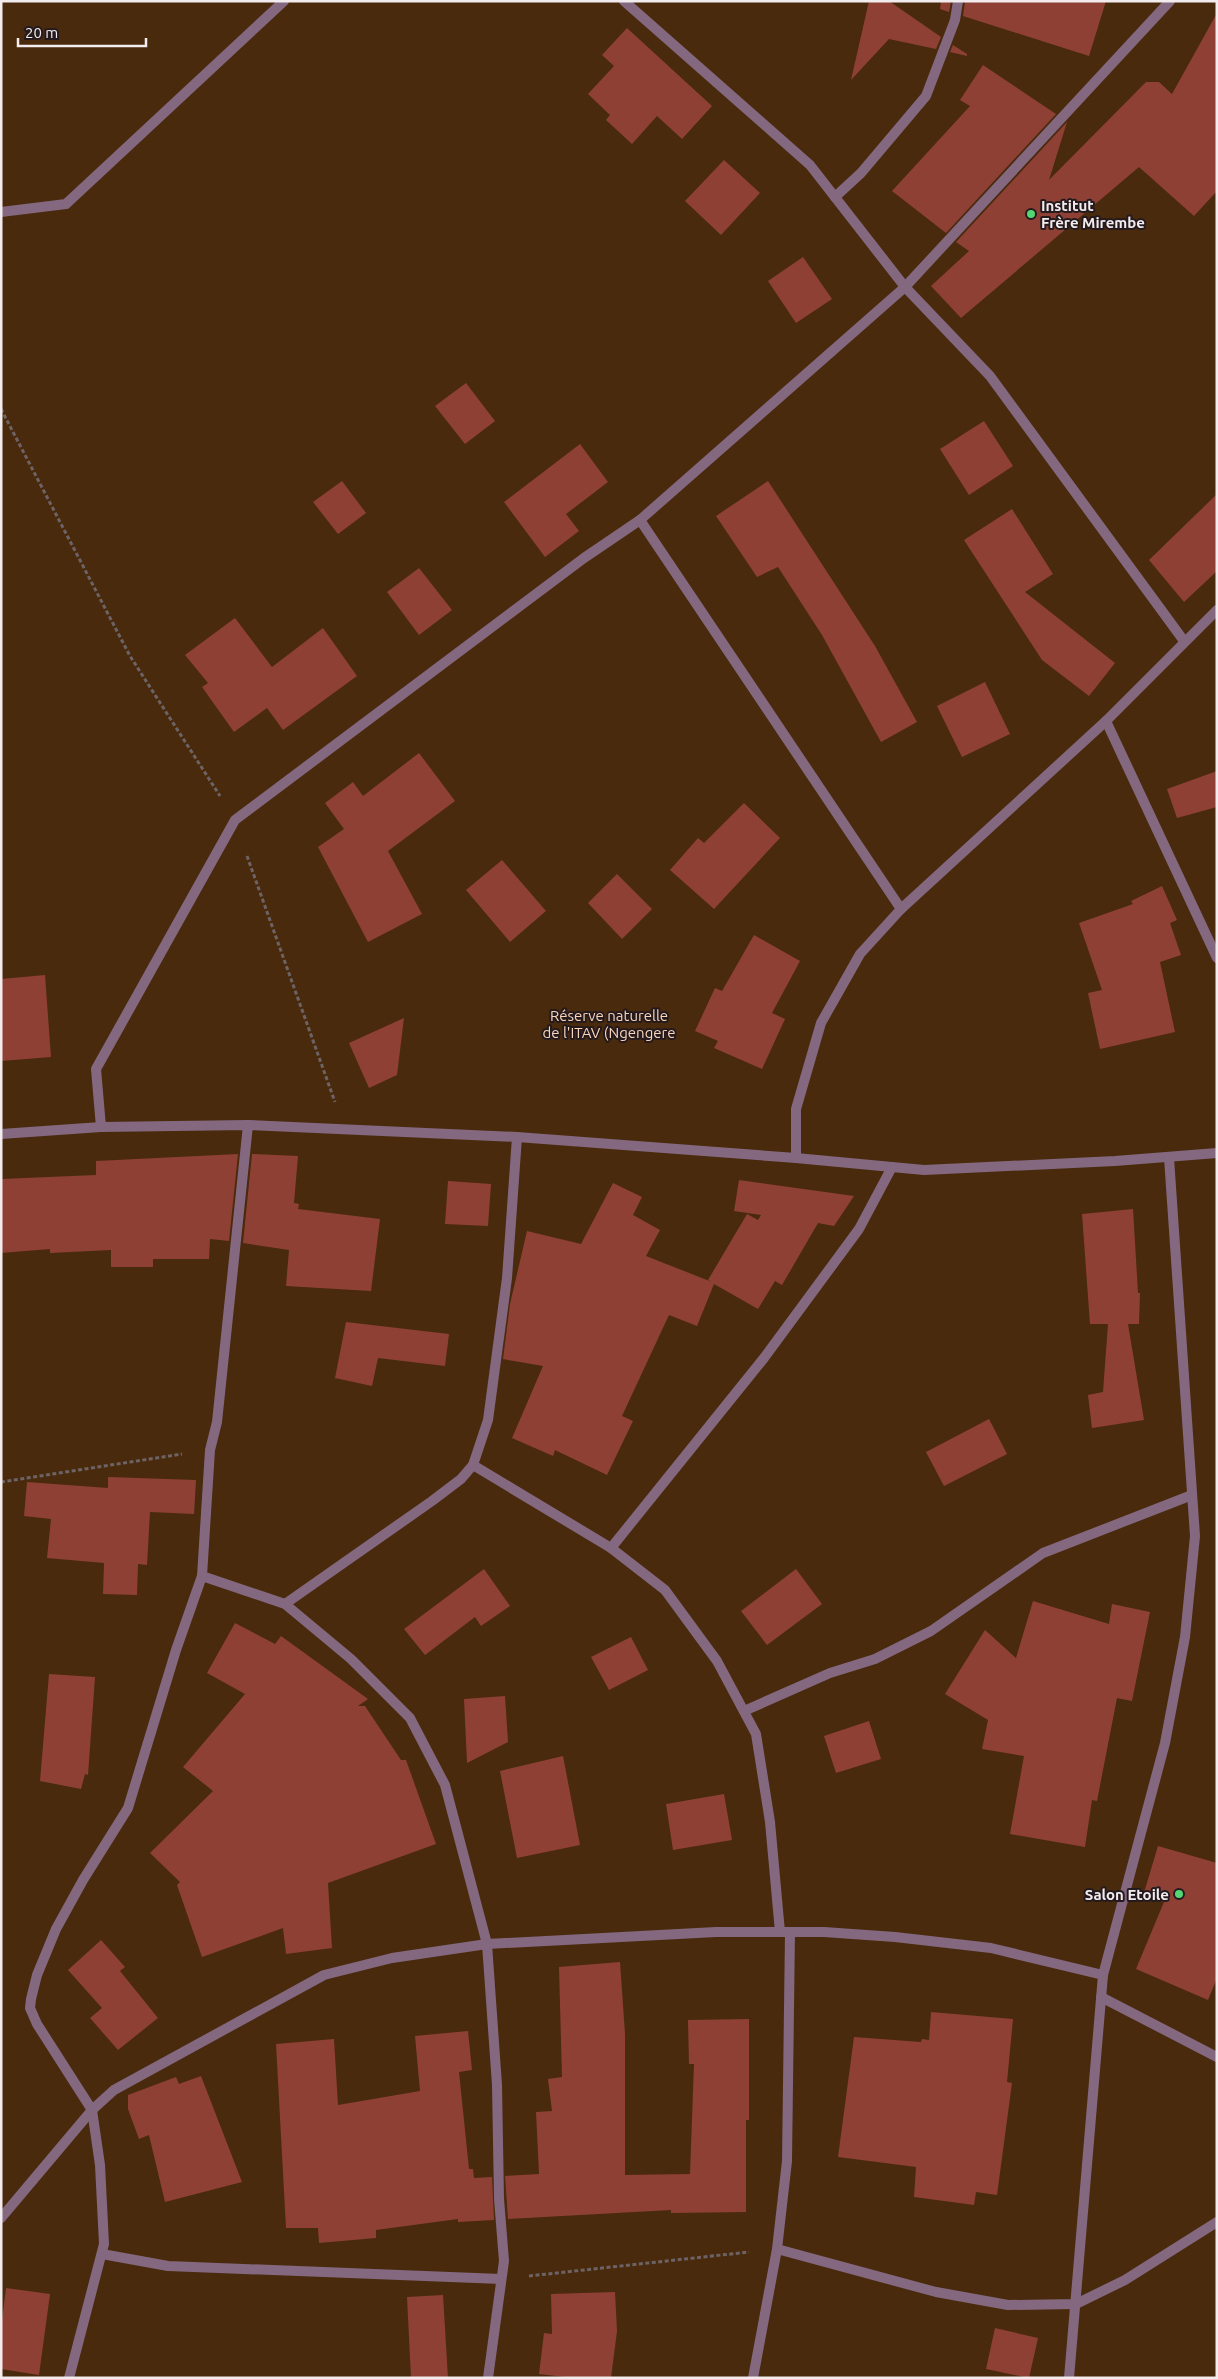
<svg xmlns="http://www.w3.org/2000/svg" width="1218" height="2379" viewBox="0 0 1218 2379" font-family="Ubuntu,sans-serif">
<style>
.green{fill:#492a0d}
.building{fill:#8e4034}
.lines{fill:none;stroke-linecap:round;stroke-linejoin:round}
.path{stroke:#6d6365;stroke-width:3;stroke-dasharray:4 2.5;stroke-linecap:butt}
.minor{stroke:#83687f;stroke-width:10}
.poi-dot{fill:#54d672;stroke:#241a1d;stroke-width:2}
.labels{text-anchor:middle;dominant-baseline:central;stroke-width:4;stroke-linejoin:round;paint-order:stroke}
.poi-label{font-size:15px;font-weight:bold;fill:#f3ecee;stroke:#241a1d;text-anchor:start}
.park-label{font-size:15px;fill:#f9d5b9;stroke:#241a1d}
</style>
<rect width="100%" height="100%" fill="#2e2426"/>
<!-- green -->
<rect class="green" x="1" y="1" width="1216" height="2377"/>
<!-- building -->
<g class="building">
<path d="M 869,1 L 889,1 L 941,37 L 936,49 L 889,39 L 851,80 Z"/>
<path d="M 941,1 L 951,1 L 949,12 L 940,9 Z"/>
<path d="M 965,1 L 1106,1 L 1089,56 L 963,16 Z"/>
<path d="M 1217,13 L 1217,191 L 1194,216 L 1139,167 L 961,318 L 931,286 L 969,251 L 956,242 L 1067,122 L 1049,180 L 1146,82 L 1159,82 L 1172,94 Z"/>
<path d="M 627,28 L 712,106 L 682,139 L 657,116 L 632,144 L 606,120 L 610,115 L 588,94 L 614,66 L 602,55 Z"/>
<path d="M 953,45 L 967,54 L 967,56 L 950,52 Z"/>
<path d="M 983,65 L 1056,114 L 946,233 L 892,191 L 970,106 L 960,100 Z"/>
<path d="M 724,160 L 760,193 L 721,235 L 685,201 Z"/>
<path d="M 803,257 L 832,299 L 796,323 L 768,281 Z"/>
<path d="M 466,383 L 495,421 L 465,444 L 435,406 Z"/>
<path d="M 984,421 L 1013,466 L 969,495 L 940,449 Z"/>
<path d="M 580,444 L 608,482 L 566,514 L 579,531 L 545,557 L 504,502 Z"/>
<path d="M 342,481 L 366,513 L 338,534 L 313,502 Z"/>
<path d="M 768,481 L 875,646 L 917,722 L 881,742 L 822,635 L 778,567 L 757,577 L 716,516 Z"/>
<path d="M 1217,494 L 1217,571 L 1184,602 L 1149,560 Z"/>
<path d="M 1012,509 L 1053,574 L 1025,592 L 1115,663 L 1089,696 L 1042,660 L 964,540 Z"/>
<path d="M 419,568 L 452,610 L 419,635 L 387,592 Z"/>
<path d="M 235,618 L 272,667 L 323,628 L 357,676 L 283,730 L 267,708 L 234,732 L 202,687 L 208,683 L 185,655 Z"/>
<path d="M 985,682 L 1010,734 L 962,757 L 937,706 Z"/>
<path d="M 419,753 L 455,801 L 388,851 L 422,914 L 368,942 L 318,847 L 344,829 L 325,803 L 353,782 L 363,796 Z"/>
<path d="M 1217,771 L 1217,807 L 1177,818 L 1167,789 Z"/>
<path d="M 744,803 L 780,838 L 714,909 L 670,870 L 698,838 L 704,843 Z"/>
<path d="M 502,860 L 546,911 L 510,942 L 466,890 Z"/>
<path d="M 617,874 L 652,909 L 622,939 L 588,903 Z"/>
<path d="M 1162,886 L 1177,920 L 1170,923 L 1181,955 L 1160,962 L 1175,1032 L 1100,1049 L 1088,993 L 1102,990 L 1079,923 L 1133,904 L 1131,901 Z"/>
<path d="M 754,935 L 800,961 L 772,1013 L 785,1019 L 762,1069 L 714,1048 L 718,1041 L 695,1031 L 715,988 L 722,991 Z"/>
<path d="M 45,975 L 51,1057 L 1,1061 L 1,979 Z"/>
<path d="M 404,1018 L 397,1075 L 369,1088 L 349,1043 Z"/>
<path d="M 238,1154 L 229,1241 L 210,1239 L 209,1259 L 153,1259 L 153,1267 L 111,1267 L 111,1250 L 50,1253 L 50,1249 L 1,1253 L 1,1179 L 96,1175 L 96,1161 Z"/>
<path d="M 252,1154 L 298,1156 L 294,1203 L 299,1204 L 298,1209 L 380,1219 L 371,1291 L 286,1286 L 289,1250 L 243,1243 Z"/>
<path d="M 739,1180 L 854,1196 L 834,1226 L 818,1223 L 782,1285 L 775,1281 L 758,1309 L 714,1284 L 697,1326 L 669,1315 L 622,1416 L 633,1421 L 607,1475 L 555,1450 L 553,1456 L 512,1438 L 543,1366 L 503,1359 L 510,1304 L 527,1231 L 581,1244 L 613,1183 L 642,1197 L 633,1215 L 660,1230 L 646,1256 L 712,1282 L 708,1280 L 747,1214 L 758,1220 L 761,1215 L 734,1211 Z"/>
<path d="M 448,1181 L 491,1184 L 488,1226 L 445,1224 Z"/>
<path d="M 1133,1209 L 1138,1293 L 1140,1293 L 1139,1324 L 1128,1324 L 1144,1420 L 1092,1428 L 1088,1395 L 1103,1392 L 1108,1324 L 1090,1324 L 1082,1214 Z"/>
<path d="M 346,1322 L 449,1334 L 445,1366 L 378,1358 L 372,1386 L 335,1378 Z"/>
<path d="M 989,1419 L 1007,1454 L 944,1486 L 926,1452 Z"/>
<path d="M 108,1477 L 196,1480 L 194,1514 L 150,1512 L 147,1565 L 138,1564 L 137,1595 L 103,1594 L 104,1563 L 47,1558 L 51,1519 L 24,1516 L 27,1482 L 108,1488 Z"/>
<path d="M 484,1569 L 510,1606 L 481,1626 L 475,1617 L 425,1655 L 404,1629 Z"/>
<path d="M 796,1569 L 822,1604 L 767,1645 L 741,1611 Z"/>
<path d="M 1033,1601 L 1109,1624 L 1112,1604 L 1150,1612 L 1132,1701 L 1117,1698 L 1097,1801 L 1092,1800 L 1085,1847 L 1010,1834 L 1024,1756 L 982,1749 L 988,1720 L 945,1694 L 985,1630 L 1016,1658 Z"/>
<path d="M 235,1623 L 275,1644 L 281,1636 L 368,1699 L 358,1706 L 365,1706 L 401,1760 L 406,1760 L 436,1844 L 328,1883 L 332,1948 L 286,1954 L 283,1928 L 202,1957 L 177,1885 L 180,1882 L 150,1853 L 213,1791 L 183,1767 L 245,1694 L 207,1673 Z"/>
<path d="M 631,1637 L 648,1670 L 609,1690 L 591,1657 Z"/>
<path d="M 49,1674 L 95,1677 L 88,1775 L 85,1774 L 81,1789 L 40,1781 Z"/>
<path d="M 505,1696 L 508,1742 L 467,1763 L 464,1699 Z"/>
<path d="M 869,1721 L 881,1759 L 836,1773 L 824,1736 Z"/>
<path d="M 563,1756 L 580,1845 L 517,1858 L 500,1771 Z"/>
<path d="M 724,1794 L 732,1840 L 673,1850 L 666,1804 Z"/>
<path d="M 1158,1846 L 1217,1863 L 1217,1978 L 1208,2000 L 1136,1969 L 1164,1902 L 1143,1896 Z"/>
<path d="M 101,1940 L 125,1967 L 120,1971 L 158,2018 L 118,2050 L 90,2018 L 102,2008 L 68,1970 Z"/>
<path d="M 620,1962 L 625,2034 L 625,2175 L 690,2174 L 694,2064 L 689,2064 L 688,2020 L 749,2019 L 749,2120 L 746,2120 L 746,2212 L 671,2213 L 671,2210 L 508,2219 L 505,2176 L 539,2174 L 536,2112 L 552,2111 L 548,2079 L 562,2077 L 559,1967 Z"/>
<path d="M 931,2012 L 1013,2019 L 1007,2082 L 1012,2083 L 997,2195 L 976,2192 L 974,2205 L 914,2197 L 916,2167 L 838,2157 L 854,2037 L 921,2042 L 922,2039 L 929,2040 Z"/>
<path d="M 468,2031 L 472,2070 L 459,2072 L 469,2169 L 473,2169 L 474,2178 L 492,2177 L 494,2220 L 458,2222 L 458,2219 L 376,2230 L 376,2238 L 319,2243 L 318,2228 L 286,2228 L 276,2044 L 334,2039 L 338,2105 L 420,2091 L 415,2036 Z"/>
<path d="M 201,2076 L 242,2182 L 165,2202 L 149,2135 L 139,2139 L 128,2109 L 128,2095 L 176,2077 L 179,2084 Z"/>
<path d="M 6,2288 L 50,2294 L 39,2375 L 1,2369 L 1,2328 Z"/>
<path d="M 615,2292 L 617,2331 L 611,2378 L 573,2378 L 539,2374 L 544,2333 L 552,2334 L 551,2294 Z"/>
<path d="M 443,2295 L 448,2378 L 411,2378 L 407,2297 Z"/>
<path d="M 995,2328 L 1038,2338 L 1029,2378 L 986,2369 Z"/>
</g>
<g class="lines">
<!-- path -->
<g class="path">
<path d="M 1,409 L 130,656 L 220,796"/>
<path d="M 247,856 L 335,1102"/>
<path d="M 1,1482 L 182,1454"/>
<path d="M 529,2276 L 749,2252"/>
</g>
<!-- minor -->
<g class="minor">
<path d="M 624,1 L 810,165 L 905,287 L 990,376 L 1184,641"/>
<path d="M 835,197 L 861,173 L 926,96 L 955,20 L 958,1"/>
<path d="M 1,212 L 66,204 L 284,1"/>
<path d="M 640,520 L 901,909"/>
<path d="M 1106,721 L 1217,958"/>
<path d="M 101,1127 L 96,1069 L 235,820 L 584,558 L 640,520 L 905,287 L 1170,1"/>
<path d="M 1,1134 L 101,1127 L 248,1125 L 517,1137 L 796,1158 L 796,1109 L 821,1023 L 860,954 L 901,909 L 1106,721 L 1217,610"/>
<path d="M 796,1158 L 924,1170 L 1115,1161 L 1217,1153"/>
<path d="M 473,1465 L 611,1548 L 665,1590 L 717,1661 L 756,1734 L 770,1822 L 780,1932"/>
<path d="M 611,1548 L 764,1358 L 859,1229 L 892,1167"/>
<path d="M 202,1576 L 285,1604 L 351,1659 L 410,1718 L 445,1785 L 487,1944 L 497,2085 L 499,2199 L 504,2261 L 488,2378"/>
<path d="M 285,1604 L 432,1501 L 461,1479 L 473,1465 L 488,1420 L 507,1278 L 517,1137"/>
<path d="M 744,1711 L 830,1673 L 875,1659 L 931,1631 L 1043,1553 L 1192,1495"/>
<path d="M 1101,1997 L 1217,2057"/>
<path d="M 1,2218 L 92,2110 L 114,2090 L 324,1975 L 392,1958 L 487,1944 L 716,1932 L 824,1932 L 895,1937 L 991,1948 L 1103,1975"/>
<path d="M 777,2249 L 936,2292 L 1008,2305 L 1076,2304 L 1125,2280 L 1217,2222"/>
<path d="M 102,2254 L 168,2266 L 501,2279"/>
<path d="M 69,2378 L 104,2244 L 100,2165 L 92,2110 L 37,2024 L 30,2008 L 31,1999 L 37,1975 L 56,1929 L 83,1880 L 128,1808 L 176,1650 L 202,1576 L 210,1450 L 217,1422 L 248,1125"/>
<path d="M 753,2378 L 777,2249 L 787,2161 L 790,1932"/>
<path d="M 1069,2378 L 1103,1975 L 1165,1743 L 1185,1637 L 1195,1536 L 1169,1158"/>
</g>
</g>
<!-- markers -->
<g class="poi-dot">
<circle cx="1031" cy="214" r="5"/>
<circle cx="1179" cy="1894" r="5"/>
</g>
<g class="labels">
<!-- poi labels -->
<g class="poi-label">
<text x="1041" y="205">Institut<tspan x="1041" dy="17">Frère Mirembe</tspan></text>
<text x="1169" y="1894" text-anchor="end">Salon Etoile</text>
</g>
<!-- park labels -->
<g class="park-label">
<text x="609" y="1015">Réserve naturelle<tspan x="609" dy="17">de l'ITAV (Ngengere</tspan></text>
</g>
</g>
<!-- border -->
<rect width="1218" height="2379" fill="none" stroke="#f3ecee" stroke-width="5"/>
<!-- scale -->
<path d="M18 38v8h128v-8" fill="none" stroke="#f3ecee" stroke-width="2.5"/>
<text x="25" y="38" font-size="15" fill="#f3ecee" stroke="#241a1d" stroke-width="4" paint-order="stroke">20 m</text>
</svg>
